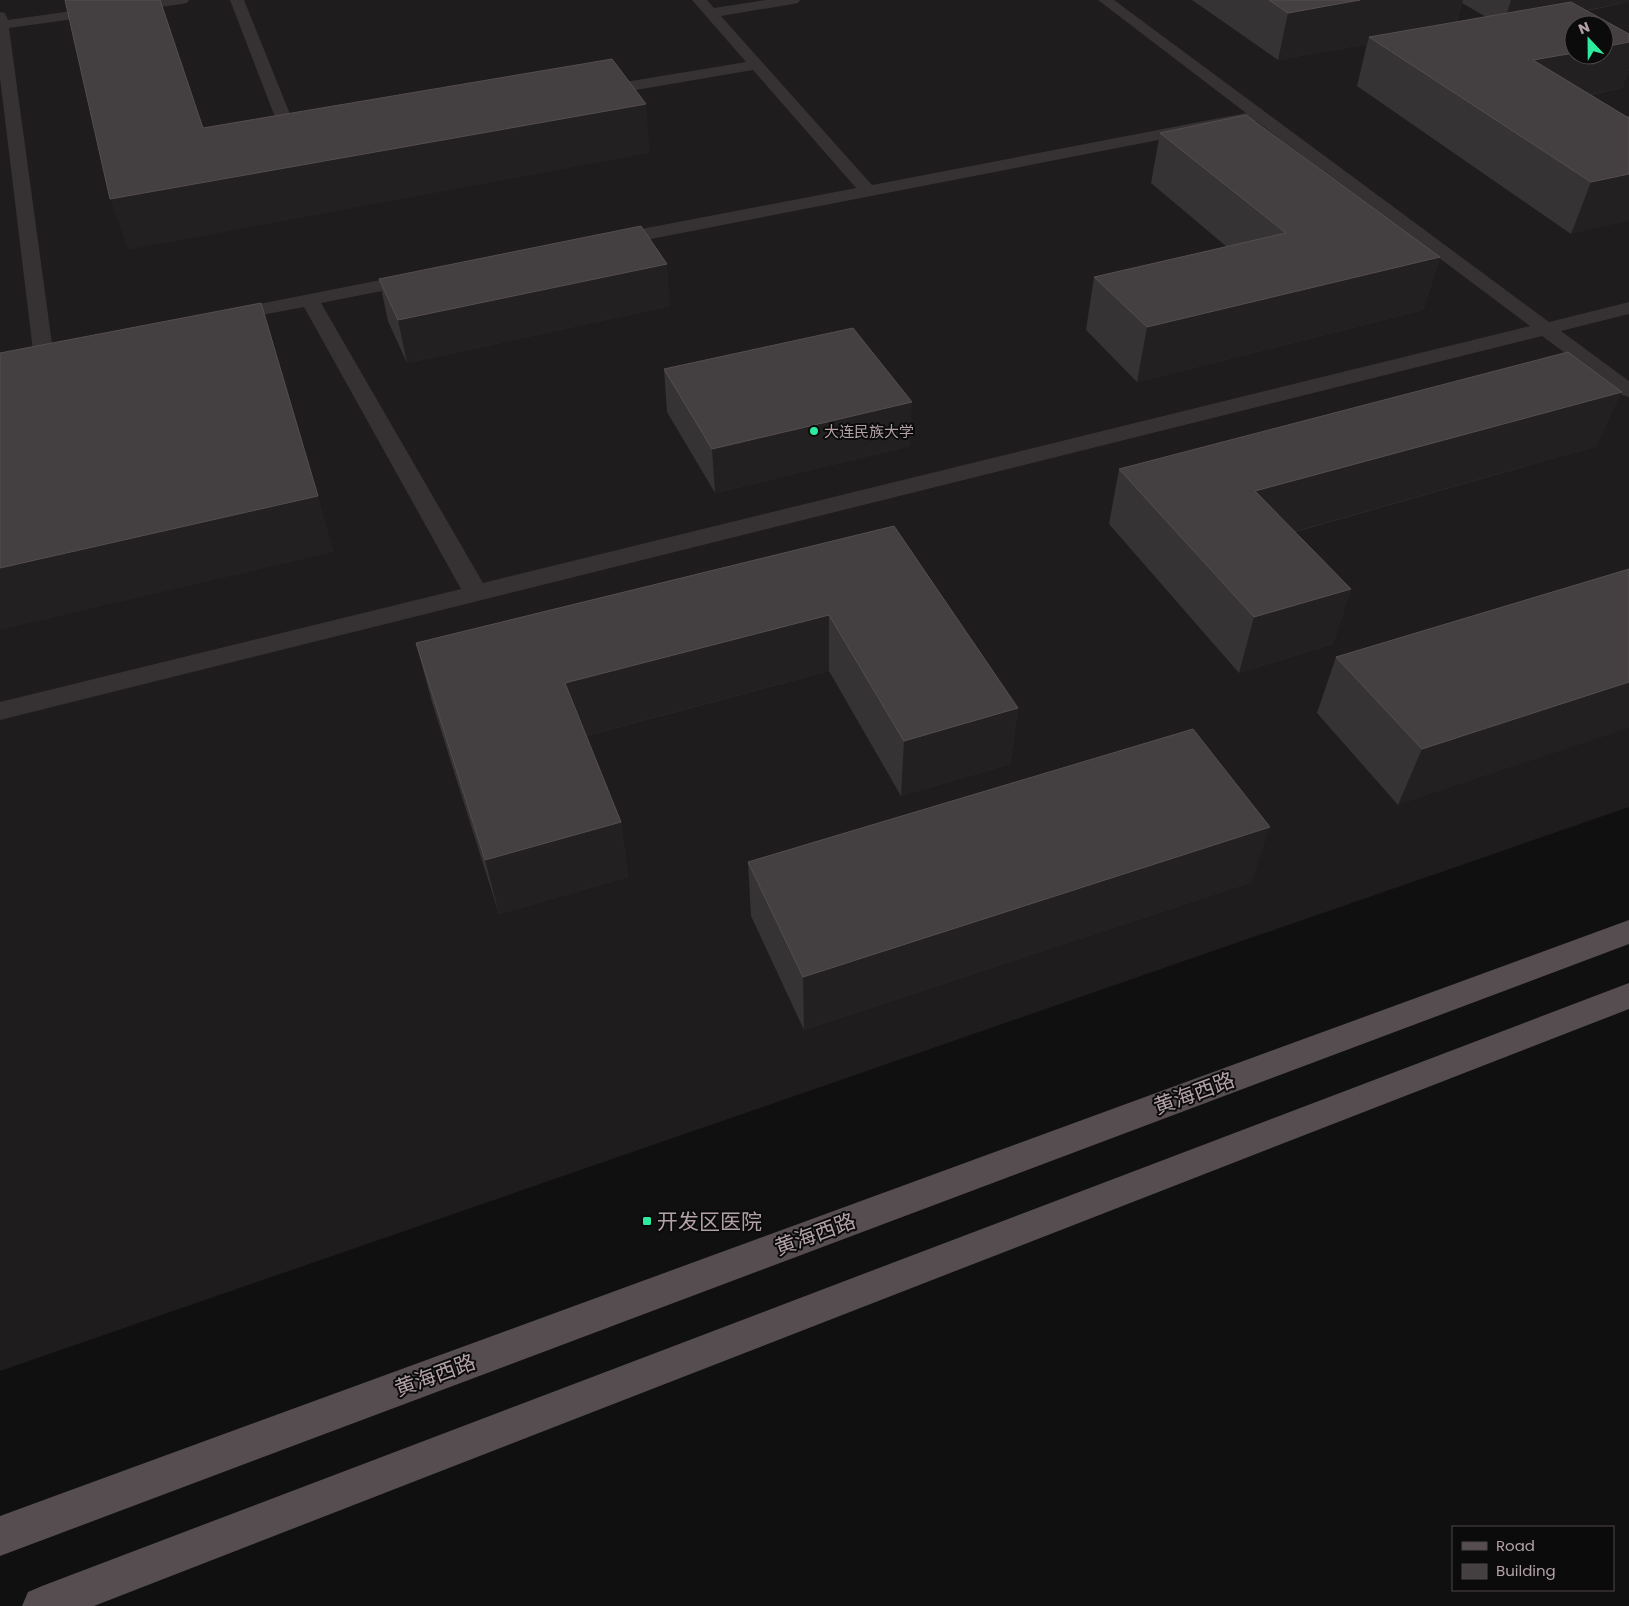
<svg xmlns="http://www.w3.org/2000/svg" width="1629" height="1606" viewBox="0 0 1629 1606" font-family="Poppins,'Noto Sans SC',sans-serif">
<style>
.built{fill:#1e1c1c;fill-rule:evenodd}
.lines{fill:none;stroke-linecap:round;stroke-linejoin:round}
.street{fill:#363132;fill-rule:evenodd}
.primary{fill:#554d4f;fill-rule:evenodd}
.wall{fill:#363334;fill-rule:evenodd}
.shaded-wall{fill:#222020}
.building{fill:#443f40;stroke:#554e50}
.poi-dot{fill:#2deb9f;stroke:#0c0b0b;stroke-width:2}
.labels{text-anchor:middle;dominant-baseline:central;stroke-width:4;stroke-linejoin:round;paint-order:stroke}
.far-poi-label{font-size:15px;fill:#b2a1a7;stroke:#0c0b0b;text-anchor:start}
.near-street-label{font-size:21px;fill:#b2a1a7;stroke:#0c0b0b}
.near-poi-label{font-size:21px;fill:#b2a1a7;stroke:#0c0b0b;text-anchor:start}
</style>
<rect width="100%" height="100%" fill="#111010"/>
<!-- built -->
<path class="built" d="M 0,0 L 1629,0 L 1629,807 L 0,1371 ZM 1574,25 L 1604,25 L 1604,55 L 1574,55 Z"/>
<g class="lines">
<!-- street -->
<g class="street">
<path d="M 150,0 L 189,0 L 187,3 L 182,4 L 9,28 L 53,351 L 50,355 L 43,357 L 36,355 L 33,351 L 0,78 L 0,12 L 5,13 L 8,20 Z"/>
<path d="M 230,0 L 244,0 L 294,124 L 298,129 L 314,132 L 316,136 L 314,140 L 308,141 L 286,137 L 278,125 Z"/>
<path d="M 692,0 L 707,0 L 714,8 L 765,0 L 800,0 L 798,3 L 793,4 L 721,16 L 872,185 L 1246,113 L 1098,0 L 1114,0 L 1549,322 L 1629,302 L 1629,314 L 1561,331 L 1629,381 L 1629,397 L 1622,395 L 1542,336 L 0,720 L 0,702 L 461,589 L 304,307 L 225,322 L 218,320 L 215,316 L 218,312 L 416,273 L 423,275 L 426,279 L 423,283 L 321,303 L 483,583 L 1530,326 L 1256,121 L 610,247 L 603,245 L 601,241 L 603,237 L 610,235 L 856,188 L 753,70 L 595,97 L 589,95 L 587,92 L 589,89 L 595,87 L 746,62 Z"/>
</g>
<!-- primary -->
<g class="primary">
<path d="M 1629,920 L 1629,944 L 0,1556 L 0,1516 Z"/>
<path d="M 1629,983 L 1629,1009 L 94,1606 L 22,1606 L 28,1592 L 42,1586 Z"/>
</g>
</g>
<!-- wall -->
<g class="wall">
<path d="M 1192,0 L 1629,0 L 1629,2 L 1586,11 L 1629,34 L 1629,69 L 1622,88 L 1590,95 L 1627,117 L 1571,234 L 1357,86 L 1367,44 L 1278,60 ZM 1462,3 L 1486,17 L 1456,22 Z"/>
<path d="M 1160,133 L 1440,257 L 1423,310 L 1137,382 L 1086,330 L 1094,277 L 1227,247 L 1151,183 Z"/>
<path d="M 379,279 L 670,306 L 407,363 L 388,321 Z"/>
<path d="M 664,369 L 910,446 L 715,493 L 667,412 Z"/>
<path d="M 1597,446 L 1295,532 L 1351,589 L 1333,644 L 1239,673 L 1109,524 L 1119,469 Z"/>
<path d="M 894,526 L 1018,708 L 1010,764 L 901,796 L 829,671 L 586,736 L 621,822 L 628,877 L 499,914 L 431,699 L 416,643 Z"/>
<path d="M 1629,569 L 1398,805 L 1317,713 L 1336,657 Z"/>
<path d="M 748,862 L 1252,882 L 804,1030 L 751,916 Z"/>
</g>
<!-- shaded-wall -->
<g class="shaded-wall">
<path d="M 1360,0 L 1463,0 L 1454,27 L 1369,37 L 1367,44 L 1278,60 L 1288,13 Z"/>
<path d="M 1511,0 L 1629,0 L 1629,2 L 1503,26 Z"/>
<path d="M 1629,42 L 1629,69 L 1622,88 L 1516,109 L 1533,60 L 1574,53 L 1574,55 L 1604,55 L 1604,47 Z"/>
<path d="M 646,104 L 650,153 L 128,250 L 110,199 Z"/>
<path d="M 1629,174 L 1629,221 L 1571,234 L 1591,182 Z"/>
<path d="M 1440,257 L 1423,310 L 1137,382 L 1147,327 Z"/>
<path d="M 667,264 L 670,306 L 407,363 L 398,320 Z"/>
<path d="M 1622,392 L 1597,446 L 1240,547 L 1255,491 Z"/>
<path d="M 912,402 L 910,446 L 715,493 L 712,449 Z"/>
<path d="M 318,496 L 334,552 L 0,630 L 0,568 Z"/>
<path d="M 1351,589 L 1333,644 L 1239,673 L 1254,617 Z"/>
<path d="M 829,615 L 829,671 L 574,739 L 565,683 Z"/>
<path d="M 1629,682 L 1629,728 L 1398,805 L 1422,749 Z"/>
<path d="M 1018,708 L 1010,764 L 901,796 L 904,741 Z"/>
<path d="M 621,822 L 628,877 L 499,914 L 485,860 Z"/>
<path d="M 1270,827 L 1252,882 L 804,1030 L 803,977 Z"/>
</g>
<!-- building -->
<g class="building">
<path d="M 65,0 L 160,0 L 203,128 L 612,59 L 646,104 L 110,199 Z"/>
<path d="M 1269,0 L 1360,0 L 1288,13 Z"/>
<path d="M 1571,2 L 1629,34 L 1629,42 L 1604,47 L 1604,25 L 1574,25 L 1574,53 L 1533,60 L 1627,117 L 1629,117 L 1629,174 L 1591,182 L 1369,37 Z"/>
<path d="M 1246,115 L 1440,257 L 1147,327 L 1094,277 L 1286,233 L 1160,133 Z"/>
<path d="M 641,226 L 667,264 L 398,320 L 379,279 Z"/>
<path d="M 261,303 L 318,496 L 0,568 L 0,353 Z"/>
<path d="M 853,328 L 912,402 L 712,449 L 664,369 Z"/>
<path d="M 1568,352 L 1622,392 L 1255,491 L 1351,589 L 1254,617 L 1119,469 Z"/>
<path d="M 894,526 L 1018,708 L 904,741 L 829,615 L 565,683 L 621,822 L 485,860 L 416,643 Z"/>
<path d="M 1629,569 L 1629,682 L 1422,749 L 1336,657 Z"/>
<path d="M 1193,729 L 1270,827 L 803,977 L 748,862 Z"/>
</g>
<!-- markers -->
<g class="poi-dot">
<circle cx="814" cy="431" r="5"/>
<rect x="642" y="1216" width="10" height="10" rx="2.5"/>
</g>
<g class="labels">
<!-- far-poi labels -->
<g class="far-poi-label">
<text x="824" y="431">大连民族大学</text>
</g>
<!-- near-street labels -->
<g class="near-street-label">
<text transform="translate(1194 1093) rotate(-20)">黄海西路</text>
<text transform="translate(815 1234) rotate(-20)">黄海西路</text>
<text transform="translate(435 1375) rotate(-20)">黄海西路</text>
</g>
<!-- near-poi labels -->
<g class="near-poi-label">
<text x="657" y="1221">开发区医院</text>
</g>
</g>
<!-- legend -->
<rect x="1452" y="1526" width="162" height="65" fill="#0c0b0b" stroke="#4e4749"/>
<rect x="1462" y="1542" width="25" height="8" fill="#554d4f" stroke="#4e4749"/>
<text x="1496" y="1551" font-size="15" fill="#b2a1a7">Road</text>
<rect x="1462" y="1564" width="25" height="15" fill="#443f40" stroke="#4e4749"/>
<text x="1496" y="1576" font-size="15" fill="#b2a1a7">Building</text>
<!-- north arrow -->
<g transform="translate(1589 40) rotate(338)"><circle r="24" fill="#0c0b0b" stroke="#4e4749"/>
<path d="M0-4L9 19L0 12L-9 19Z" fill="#2deb9f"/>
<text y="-8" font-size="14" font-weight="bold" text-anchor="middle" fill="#b2a1a7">N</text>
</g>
</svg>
